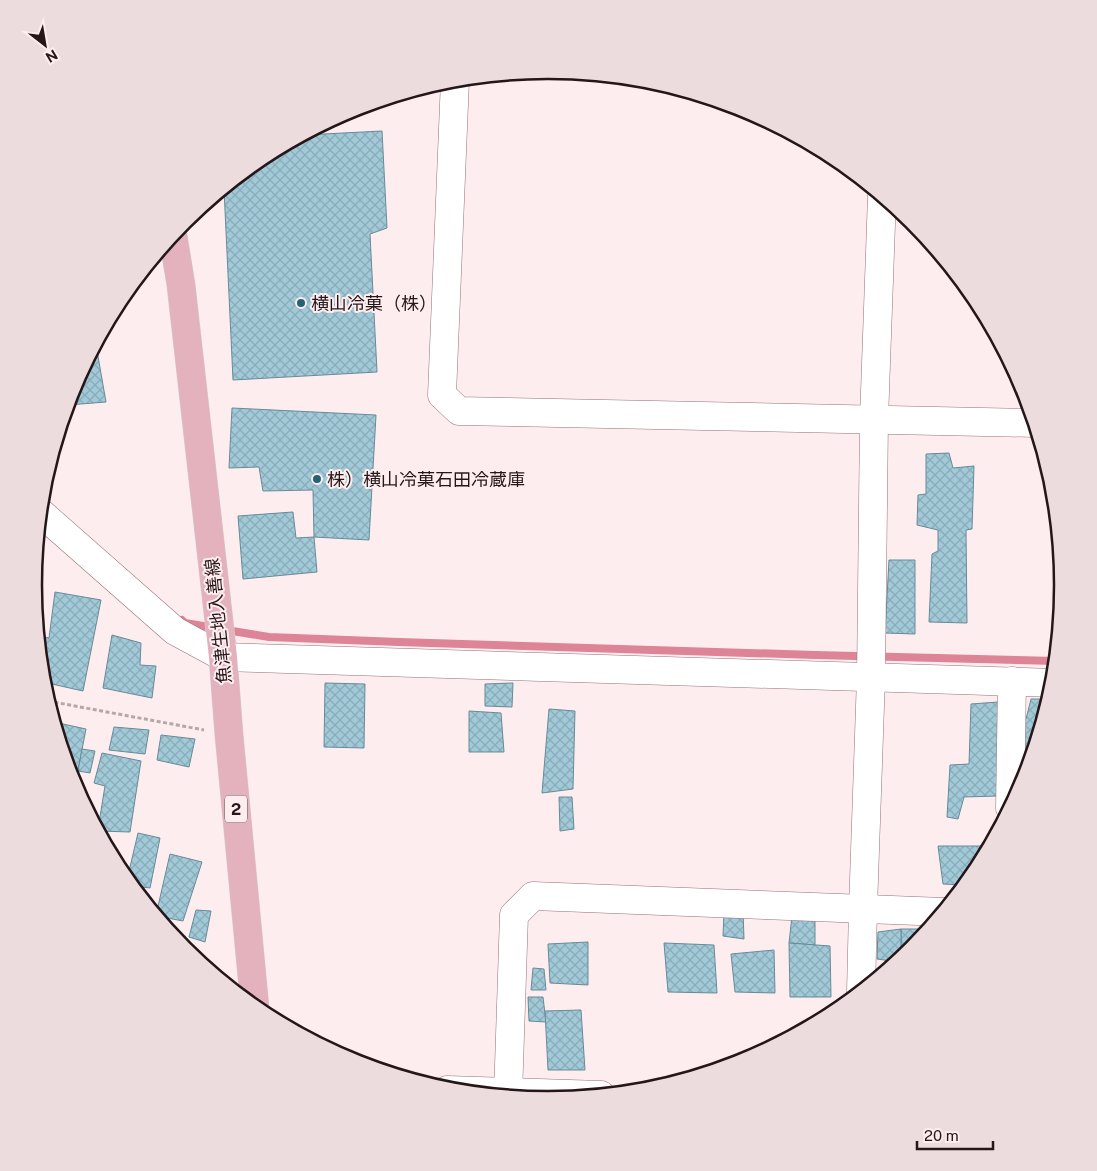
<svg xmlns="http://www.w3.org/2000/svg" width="1097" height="1171" viewBox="0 0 1097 1171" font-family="'Public Sans','Noto Sans JP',sans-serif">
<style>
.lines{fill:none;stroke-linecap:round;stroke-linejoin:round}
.stream{stroke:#dd8496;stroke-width:8}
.building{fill:url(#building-cross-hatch);stroke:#658b98}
.minor-casing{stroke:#957178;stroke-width:29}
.tertiary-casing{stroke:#957178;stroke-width:29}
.primary-casing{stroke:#d3d1d1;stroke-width:29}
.path{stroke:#b7a7a9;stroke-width:3;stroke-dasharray:4 2.5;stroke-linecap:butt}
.minor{stroke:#fff;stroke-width:28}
.tertiary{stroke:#fff;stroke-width:28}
.primary{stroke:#e3b2bc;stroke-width:28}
.poi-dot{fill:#226377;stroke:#feedef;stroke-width:2}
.labels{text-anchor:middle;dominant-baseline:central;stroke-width:4;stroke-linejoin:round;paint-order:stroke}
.shield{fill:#feedef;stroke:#665759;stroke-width:1}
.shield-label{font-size:16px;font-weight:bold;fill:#251719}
.poi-label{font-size:18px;fill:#251719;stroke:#feedef;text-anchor:start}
.street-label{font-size:18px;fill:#251719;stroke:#feedef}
.rim{fill:none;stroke:#251719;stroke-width:2.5}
</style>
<defs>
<pattern id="building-cross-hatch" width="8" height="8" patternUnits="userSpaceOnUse" patternTransform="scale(1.25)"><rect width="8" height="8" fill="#a1c9d7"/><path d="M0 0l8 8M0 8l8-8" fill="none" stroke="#8aacb8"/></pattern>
</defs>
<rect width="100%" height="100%" fill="#feedef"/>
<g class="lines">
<!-- stream -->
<g class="stream">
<path d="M 182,620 L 185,623 L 215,628"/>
<path d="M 226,630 L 269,637 L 399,642 L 815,655 L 1056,661"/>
</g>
</g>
<!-- building -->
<g class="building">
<path d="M 382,131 L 387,228 L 370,234 L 377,372 L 233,380 L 224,189 L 263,157 L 304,135 Z"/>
<path d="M 96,345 L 106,402 L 68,405 L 73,388 Z"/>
<path d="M 232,408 L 376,415 L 369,540 L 314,537 L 313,490 L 263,491 L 259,467 L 229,468 Z"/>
<path d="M 949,453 L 953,468 L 974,466 L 972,529 L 966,530 L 967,623 L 929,622 L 932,554 L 938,551 L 938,530 L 917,525 L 918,495 L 926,494 L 926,454 Z"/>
<path d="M 293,512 L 296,538 L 314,537 L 317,572 L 243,579 L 238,516 Z"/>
<path d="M 889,560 L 915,560 L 915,634 L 885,633 Z"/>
<path d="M 55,592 L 101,600 L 83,691 L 43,682 L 39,636 L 49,638 Z"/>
<path d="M 112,635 L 141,643 L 140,665 L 156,666 L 152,698 L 103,688 Z"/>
<path d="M 325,683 L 365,684 L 364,748 L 324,747 Z"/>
<path d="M 513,683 L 512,707 L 485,706 L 485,684 Z"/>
<path d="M 1031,699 L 1049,699 L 1031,758 L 1021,758 L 1019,719 L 1026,719 Z"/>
<path d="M 998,702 L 997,796 L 964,797 L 958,819 L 947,817 L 950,765 L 969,764 L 971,704 Z"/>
<path d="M 549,709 L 575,711 L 573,789 L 542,793 Z"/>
<path d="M 469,711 L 501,713 L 504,752 L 469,752 Z"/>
<path d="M 54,722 L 86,729 L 75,786 L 73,782 Z"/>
<path d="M 114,727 L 149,730 L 145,754 L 109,750 Z"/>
<path d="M 161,735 L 195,739 L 189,767 L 157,760 Z"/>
<path d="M 82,749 L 95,751 L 90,773 L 78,771 Z"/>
<path d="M 102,753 L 141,761 L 130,832 L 99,831 L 98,829 L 105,786 L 94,783 Z"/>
<path d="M 559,797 L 572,797 L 574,829 L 560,831 Z"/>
<path d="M 138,833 L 160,838 L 150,888 L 133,886 L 127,880 Z"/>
<path d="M 938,846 L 982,846 L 984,857 L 976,872 L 965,885 L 943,884 Z"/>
<path d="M 170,854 L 202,862 L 183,921 L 157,916 L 156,915 Z"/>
<path d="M 196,910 L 211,911 L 205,942 L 189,937 Z"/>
<path d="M 743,911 L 744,939 L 723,936 L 724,913 Z"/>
<path d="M 815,914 L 815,945 L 789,943 L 792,916 Z"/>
<path d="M 901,929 L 929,929 L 912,950 L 901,959 Z"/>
<path d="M 901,929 L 901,959 L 898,962 L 877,959 L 878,932 Z"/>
<path d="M 588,942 L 588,985 L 550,983 L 548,944 Z"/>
<path d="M 664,943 L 714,945 L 717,993 L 668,992 Z"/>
<path d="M 789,943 L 830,946 L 831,997 L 790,997 Z"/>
<path d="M 774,950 L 775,993 L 735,992 L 731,954 Z"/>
<path d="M 533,968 L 544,969 L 546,990 L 531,990 Z"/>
<path d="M 528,997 L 543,997 L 546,1022 L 529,1021 Z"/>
<path d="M 581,1010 L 585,1070 L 548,1070 L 545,1011 Z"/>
<path d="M 796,1028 L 806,1029 L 796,1034 Z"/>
</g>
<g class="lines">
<defs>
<g id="minor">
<path d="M 455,80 L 442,395 L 459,411 L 1035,423"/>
<path d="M 41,513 L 175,631 L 223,657"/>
<path d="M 1010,808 L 1012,681"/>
<path d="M 861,992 L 863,909 L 871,677 L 874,420 L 882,196"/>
<path d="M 447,1090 L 601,1095"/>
<path d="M 508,1096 L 514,915 L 533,896 L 944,912"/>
</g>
<path id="tertiary" d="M 223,657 L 1054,683"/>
<path id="primary" d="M 173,236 L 181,285 L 223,657 L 229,735 L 255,1008"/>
</defs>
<!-- minor casing -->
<use href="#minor" class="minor-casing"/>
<!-- tertiary casing -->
<use href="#tertiary" class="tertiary-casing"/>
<!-- primary casing -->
<use href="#primary" class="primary-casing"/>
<!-- path -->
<path class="path" d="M 48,701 L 204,730"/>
<!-- minor -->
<use href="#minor" class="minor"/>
<!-- tertiary -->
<use href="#tertiary" class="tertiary"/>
<!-- primary -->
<use href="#primary" class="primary"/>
</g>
<!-- markers -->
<g class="poi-dot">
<circle cx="301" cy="303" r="5"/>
<circle cx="317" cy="479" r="5"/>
</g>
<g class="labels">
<!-- shield labels -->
<rect class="shield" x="225" y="795.5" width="22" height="27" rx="4"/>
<g class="shield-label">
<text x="236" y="809">2</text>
</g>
<!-- poi labels -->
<g class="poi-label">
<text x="311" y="303">横山冷菓（株）</text>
<text x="327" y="479">株）横山冷菓石田冷蔵庫</text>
</g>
<!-- street labels -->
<g class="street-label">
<text transform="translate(218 621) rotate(-96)">魚津生地入善線</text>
</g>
</g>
<!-- crop -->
<path d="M0 0H1097V1171H0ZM42 585a506 506 0 1 1 1012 0a506 506 0 1 1-1012 0Z" fill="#eddcde" fill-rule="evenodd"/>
<path class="rim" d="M42 585a506 506 0 1 1 1012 0a506 506 0 1 1-1012 0Z"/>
<!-- north arrow -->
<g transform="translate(45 45) rotate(149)" stroke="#feedef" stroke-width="4" paint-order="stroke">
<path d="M0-4L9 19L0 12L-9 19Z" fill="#251719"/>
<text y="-8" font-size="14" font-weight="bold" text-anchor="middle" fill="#251719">N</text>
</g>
<!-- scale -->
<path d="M917 1141v8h76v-8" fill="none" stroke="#251719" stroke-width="2.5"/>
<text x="924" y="1141" font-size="15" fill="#251719" stroke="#feedef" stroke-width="4" paint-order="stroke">20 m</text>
</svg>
